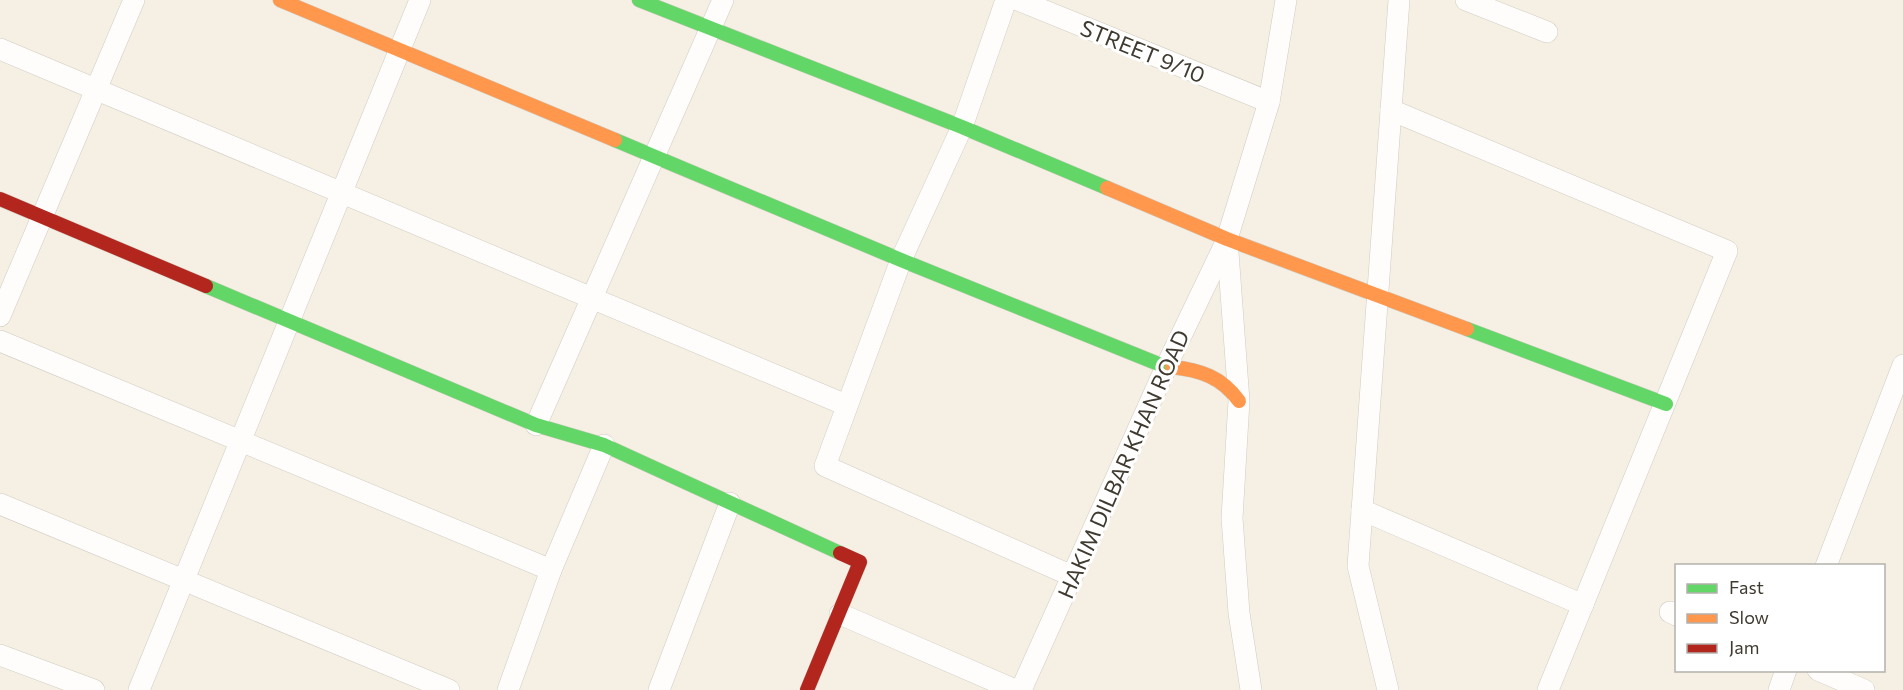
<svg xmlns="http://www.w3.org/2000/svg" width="1903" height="690" viewBox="0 0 1903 690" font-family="Commissioner,sans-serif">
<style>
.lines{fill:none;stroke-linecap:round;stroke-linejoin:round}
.street-casing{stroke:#d0cbc1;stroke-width:22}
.fast-casing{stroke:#d0cbc1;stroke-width:15}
.slow-casing{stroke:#d0cbc1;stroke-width:15}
.jam-casing{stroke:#d0cbc1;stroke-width:15}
.street{stroke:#fefdfb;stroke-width:21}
.fast{stroke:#63d668;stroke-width:14}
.slow{stroke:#ff974d;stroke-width:14}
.jam{stroke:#b3261e;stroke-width:14}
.labels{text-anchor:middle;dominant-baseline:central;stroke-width:6;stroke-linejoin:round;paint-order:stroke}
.street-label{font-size:22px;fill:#403b30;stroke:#fff}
</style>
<rect width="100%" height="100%" fill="#f6f0e4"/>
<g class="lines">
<defs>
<g id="street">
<path d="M 1006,0 L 962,127 L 901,260 L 825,466 L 1072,576"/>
<path d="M 1018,0 L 1269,102"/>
<path d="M 1466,0 L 1547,32"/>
<path d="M 0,49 L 846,405"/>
<path d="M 1391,110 L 1727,251 L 1548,690"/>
<path d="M 0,316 L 134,0"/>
<path d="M 0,341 L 551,570"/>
<path d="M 536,425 L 723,0"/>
<path d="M 0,504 L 449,690"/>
<path d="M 1362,510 L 1583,605"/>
<path d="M 1826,566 L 1903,365"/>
<path d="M 1670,612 L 1676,615"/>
<path d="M 840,614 L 1015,690"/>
<path d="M 0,655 L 94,690"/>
<path d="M 1818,670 L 1864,690"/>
<path d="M 139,690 L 420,0"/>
<path d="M 508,690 L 551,570 L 604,445"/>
<path d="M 659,690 L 730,503"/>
<path d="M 1021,690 L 1166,367 L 1227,240"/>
<path d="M 1251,690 L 1239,613 L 1232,518 L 1239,401 L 1227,239 L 1269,102 L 1286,0"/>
<path d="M 1388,690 L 1358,566 L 1399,0"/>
<path d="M 1779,690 L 1786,670"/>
</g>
<g id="fast">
<path d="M 639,0 L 962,127 L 1107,188"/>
<path d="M 615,140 L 901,260 L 1166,367 L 1172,367"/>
<path d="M 206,286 L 536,425 L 604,445 L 840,553"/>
<path d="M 1467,329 L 1666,404"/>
</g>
<g id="slow">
<path d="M 280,0 L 615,140"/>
<path d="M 1107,188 L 1227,239 L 1467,329"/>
<path d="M 1172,367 C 1200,370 1222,377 1239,401"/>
</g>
<g id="jam">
<path d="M 0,199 L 206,286"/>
<path d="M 807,690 L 860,562 L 840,553"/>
</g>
</defs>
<!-- street casing -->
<use href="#street" class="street-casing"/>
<!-- fast casing -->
<use href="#fast" class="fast-casing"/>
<!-- slow casing -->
<use href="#slow" class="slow-casing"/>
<!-- jam casing -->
<use href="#jam" class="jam-casing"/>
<!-- street -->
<use href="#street" class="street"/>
<!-- fast -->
<use href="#fast" class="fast"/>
<!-- slow -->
<use href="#slow" class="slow"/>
<!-- jam -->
<use href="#jam" class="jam"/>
</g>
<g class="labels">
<!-- street labels -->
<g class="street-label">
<text transform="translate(1143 51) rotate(22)">STREET 9/10</text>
<text transform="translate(1123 464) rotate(-66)">HAKIM DILBAR KHAN ROAD</text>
</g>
</g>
<!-- legend -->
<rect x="1675" y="564" width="210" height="108" fill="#ffffff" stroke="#b3b1ac" stroke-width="1.5"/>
<rect x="1687" y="584" width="30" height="9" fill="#63d668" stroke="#b3b1ac" stroke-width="1.5"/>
<text x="1729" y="594" font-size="18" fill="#403b30">Fast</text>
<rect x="1687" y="614" width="30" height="9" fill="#ff974d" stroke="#b3b1ac" stroke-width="1.5"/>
<text x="1729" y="624" font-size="18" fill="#403b30">Slow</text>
<rect x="1687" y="644" width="30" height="9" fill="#b3261e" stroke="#b3b1ac" stroke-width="1.5"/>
<text x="1729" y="654" font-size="18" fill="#403b30">Jam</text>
</svg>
